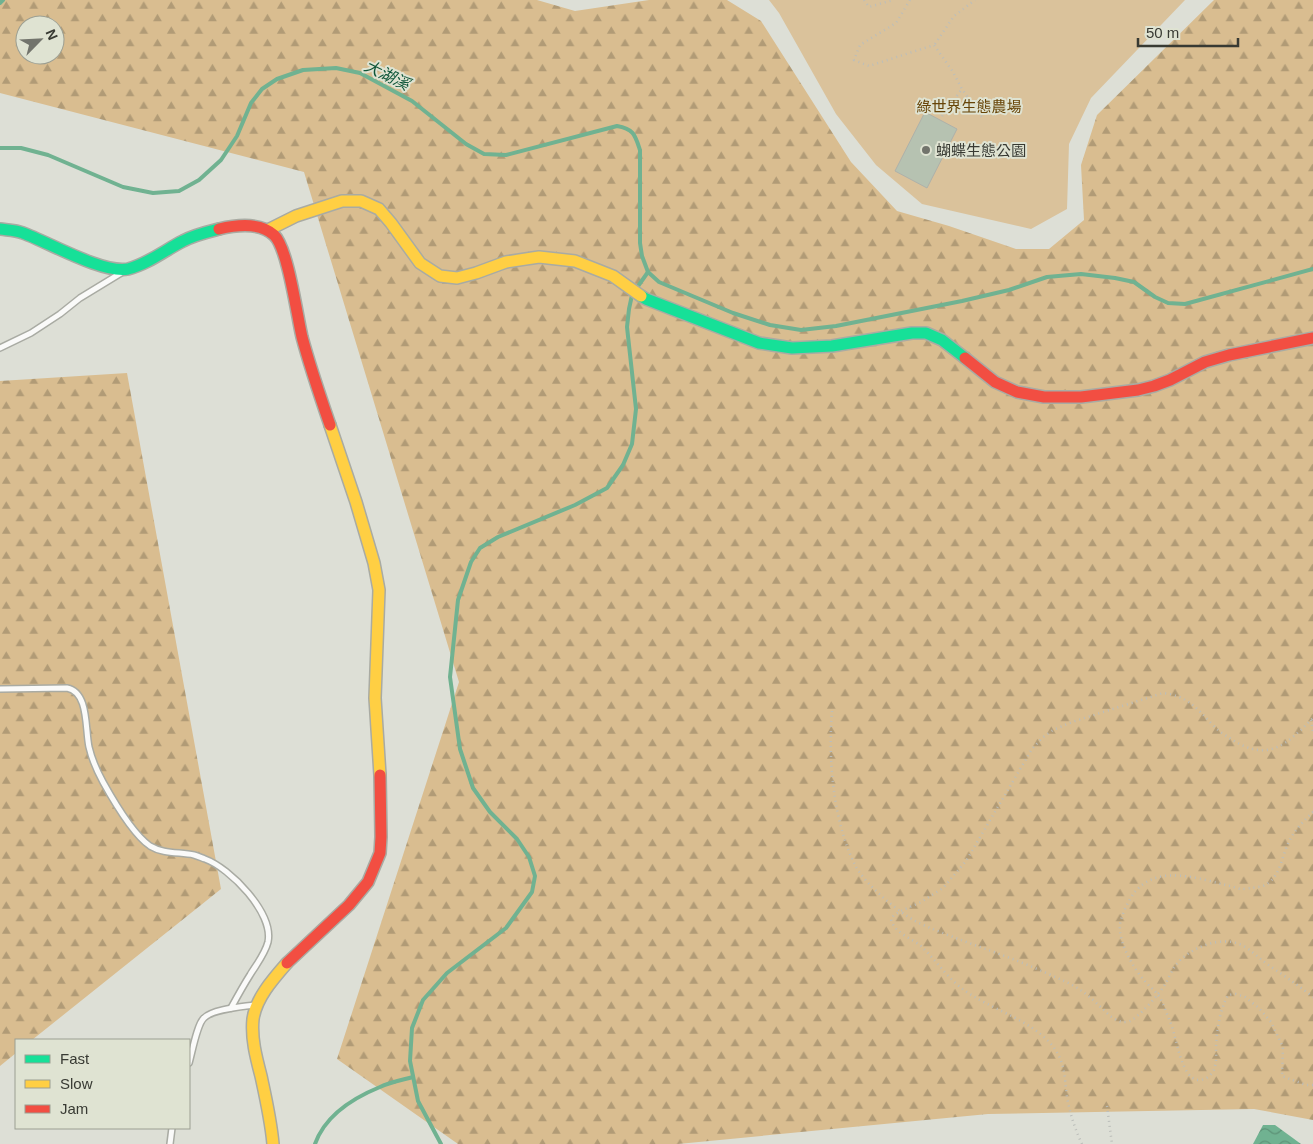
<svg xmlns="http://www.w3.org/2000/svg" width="1313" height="1144" viewBox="0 0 1313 1144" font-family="Arial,'Noto Sans TC',sans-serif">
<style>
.forest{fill:url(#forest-firs);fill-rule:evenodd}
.green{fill:#dac29b}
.water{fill:url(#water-waves)}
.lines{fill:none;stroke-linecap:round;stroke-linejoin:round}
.stream{stroke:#70b291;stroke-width:4}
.building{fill:#b6c2b1;stroke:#aeb1aa}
.lane-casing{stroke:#a9aba3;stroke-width:8}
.fast-casing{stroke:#a9aba3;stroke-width:14}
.slow-casing{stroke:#a9aba3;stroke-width:14}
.jam-casing{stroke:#a9aba3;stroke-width:14}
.path{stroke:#bcbeba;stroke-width:2.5;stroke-dasharray:1 4;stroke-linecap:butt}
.lane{stroke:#fafaf9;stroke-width:5}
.fast{stroke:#16e098;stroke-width:11}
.slow{stroke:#ffcf43;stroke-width:11}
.jam{stroke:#f24e42;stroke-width:11}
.poi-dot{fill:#72746c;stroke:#dfe3d2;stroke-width:2}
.labels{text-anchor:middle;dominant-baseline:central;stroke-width:4;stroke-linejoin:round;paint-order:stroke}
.park-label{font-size:15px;fill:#674407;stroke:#dfe3d2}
.poi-label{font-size:15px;fill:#383a33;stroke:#dfe3d2;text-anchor:start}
.water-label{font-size:16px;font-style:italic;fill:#0d5538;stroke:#dfe3d2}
</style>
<defs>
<pattern id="forest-firs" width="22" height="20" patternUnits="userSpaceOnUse" patternTransform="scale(1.25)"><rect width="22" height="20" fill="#d9bd90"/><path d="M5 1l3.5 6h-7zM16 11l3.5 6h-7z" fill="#b19b76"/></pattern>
<pattern id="water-waves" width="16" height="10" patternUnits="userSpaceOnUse" patternTransform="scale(1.25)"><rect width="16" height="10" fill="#70b291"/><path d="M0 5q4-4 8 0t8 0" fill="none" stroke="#5d9277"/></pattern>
</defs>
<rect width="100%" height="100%" fill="#dddfd6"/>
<!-- forest -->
<g class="forest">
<path d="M 0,0 L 537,0 L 575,11 L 649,0 L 727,0 L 761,21 L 851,162 L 897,211 L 949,226 L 1016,249 L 1049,249 L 1084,220 L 1081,165 L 1097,115 L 1214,0 L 1313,0 L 1313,1120 L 1254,1109 L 988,1114 L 678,1144 L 458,1144 L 337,1059 L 459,682 L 304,172 L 0,93 ZM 25,25 L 55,25 L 55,55 L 25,55 Z"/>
<path d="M 127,373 L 221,889 L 32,1040 L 16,1040 L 16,1053 L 0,1066 L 0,381 Z"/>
</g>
<!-- green -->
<path class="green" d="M 769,0 L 1185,0 L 1091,98 L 1069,144 L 1067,209 L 1031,229 L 922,204 L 876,165 L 836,114 L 779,13 Z"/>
<!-- water -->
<path class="water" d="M 1263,1125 L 1275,1125 L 1301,1144 L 1253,1144 Z"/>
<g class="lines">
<!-- stream -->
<g class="stream">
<path d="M 0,3 L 3,0"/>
<path d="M 0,148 L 21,148 L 48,155 L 123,187 L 153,193 L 179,191 L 199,180 L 221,160 L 237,136 L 251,103 L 262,89 L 277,79 L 303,70 L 336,68 L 360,73 L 412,101 L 466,144 L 484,154 L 506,155 L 617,126 C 634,129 635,135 640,150 L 640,243 L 642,256 L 648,272"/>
<path d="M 648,272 L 659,282 L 733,313 L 770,325 L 801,330 L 836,326 L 962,301 L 1009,290 L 1047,277 L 1081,274 L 1115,278 L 1134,282 L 1155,297 L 1168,303 L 1185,304 L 1313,269"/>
<path d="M 636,289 L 648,272"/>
<path d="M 315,1144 C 325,1116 353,1098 380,1087 C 390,1082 402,1080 413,1077"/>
<path d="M 441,1144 L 418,1101 L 410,1061 L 412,1028 L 423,1000 L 447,973 L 506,928 L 532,892 L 535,876 L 529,857 L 517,839 L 490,812 L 473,788 L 460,749 L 450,677 L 458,600 L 471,562 L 480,548 L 498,537 L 575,505 L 607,488 L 623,465 L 632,444 L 636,409 L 627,327 L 629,309 L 632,295"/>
</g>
</g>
<!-- building -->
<path class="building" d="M 925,112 L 957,129 L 927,188 L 895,171 Z"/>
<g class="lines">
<defs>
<g id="lane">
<path d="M 0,348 L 31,333 L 60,314 L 80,298 L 121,273"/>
<path d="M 0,689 L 67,688 C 89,692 85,729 89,747 C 92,760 97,771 103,782 C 113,800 134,835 150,846 C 163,854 180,852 194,855 C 198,856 202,858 205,859 C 230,868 274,913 268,942 C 265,954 256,965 250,975 C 243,986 237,997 231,1008"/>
<path d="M 189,1063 C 192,1053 197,1024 204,1018 C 213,1009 241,1007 254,1005"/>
<path d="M 170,1144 L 172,1128"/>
</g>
<g id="fast">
<path d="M 0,229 C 7,230 16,230 23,233 C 48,242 103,274 128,269 C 148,264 165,250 183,241 C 194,235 207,232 219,229"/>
<path d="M 641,296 L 646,299 L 759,343 L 792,348 L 832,346 L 912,333 L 926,333 L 942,340 L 965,358"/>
</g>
<g id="slow">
<path d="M 268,230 L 296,216 L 342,201 L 361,201 L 379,209 L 391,223 L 420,263 L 440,276 L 457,278 L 476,273 L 506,262 L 539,257 L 575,261 L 613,276 L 641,296"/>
<path d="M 330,425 L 356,502 L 374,563 L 379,590 L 375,698 L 380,775"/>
<path d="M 273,1144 C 271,1121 266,1099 261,1076 C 256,1057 251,1038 253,1019 C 256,998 273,979 287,963"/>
</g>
<g id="jam">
<path d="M 219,229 C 236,225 260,222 274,235 C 288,248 297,316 302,337 C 310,367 320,396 330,425"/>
<path d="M 965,358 L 995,382 L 1017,392 L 1044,397 L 1081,397 L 1138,390 L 1154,386 L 1170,380 L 1205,362 L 1229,355 L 1313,338"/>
<path d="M 287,963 L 349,905 L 368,882 L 380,853 L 381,837 L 380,775"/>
</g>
</defs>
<!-- lane casing -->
<use href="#lane" class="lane-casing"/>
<!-- fast casing -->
<use href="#fast" class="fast-casing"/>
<!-- slow casing -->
<use href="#slow" class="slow-casing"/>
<!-- jam casing -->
<use href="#jam" class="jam-casing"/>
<!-- path -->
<g class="path">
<path d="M 864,0 L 869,7 L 893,0"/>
<path d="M 910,0 L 896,23 L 860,45 L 854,60 L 869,66 L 934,45 L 953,72 L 962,89 L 984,120"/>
<path d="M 935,44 L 954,16 L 975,0"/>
<path d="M 942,116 L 962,89"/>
<path d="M 832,711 C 828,759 833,819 854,863 C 863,883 898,912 917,922 C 958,941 1002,953 1044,972 C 1059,979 1074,984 1087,995 C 1093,999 1098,1005 1104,1010 C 1108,1015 1116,1021 1123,1022 C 1124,1022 1128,1022 1130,1021 C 1138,1018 1159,994 1164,986 C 1168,980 1171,972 1175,966 C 1187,950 1212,939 1232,942 C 1246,944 1256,956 1267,964 C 1283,975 1298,985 1313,997"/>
<path d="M 1311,720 L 1313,732"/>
<path d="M 1313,812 C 1305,820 1296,828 1291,838 C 1282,852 1282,874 1267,884 C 1263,887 1257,887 1252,888 C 1249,888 1245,889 1241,889 C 1236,888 1231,886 1226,885 C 1196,878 1157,864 1134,893 C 1128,901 1122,914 1120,924 C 1118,941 1132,966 1143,979 C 1153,991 1159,992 1165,1009 C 1168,1017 1172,1025 1174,1034 C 1178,1046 1184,1087 1204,1079 C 1208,1078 1213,1073 1214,1069 C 1217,1062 1216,1053 1216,1046 C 1217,1028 1220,1010 1228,995 L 1236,994 L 1245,997 L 1259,1008 L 1271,1022 L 1283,1047 L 1282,1076 L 1306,1085 L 1313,1085"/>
<path d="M 1107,1106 L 1112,1144"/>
<path d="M 1082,1144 C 1075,1129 1070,1114 1067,1097 C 1064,1076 1066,1062 1051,1044 C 1029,1019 990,1009 964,990 C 947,978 936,960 921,946 C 911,938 894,933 891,919 L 894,915 L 901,911 L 921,902 L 943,888 L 966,861 L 1032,749 L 1042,738 L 1053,730 L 1072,722 L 1163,693 C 1188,696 1196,708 1213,725 C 1218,731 1225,735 1231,739 C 1268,763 1286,745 1313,718"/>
</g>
<!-- lane -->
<use href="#lane" class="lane"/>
<!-- fast -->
<use href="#fast" class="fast"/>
<!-- slow -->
<use href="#slow" class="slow"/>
<!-- jam -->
<use href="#jam" class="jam"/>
</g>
<!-- markers -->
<circle class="poi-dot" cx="926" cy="150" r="5"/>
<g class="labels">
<!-- park labels -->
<g class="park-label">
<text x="969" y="106">綠世界生態農場</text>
</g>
<!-- poi labels -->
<g class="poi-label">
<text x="936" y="150">蝴蝶生態公園</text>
</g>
<!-- water labels -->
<g class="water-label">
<text transform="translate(387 75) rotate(26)">大湖溪</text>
</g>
</g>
<!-- legend -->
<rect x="15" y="1039" width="175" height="90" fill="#dfe3d2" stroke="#9c9f92"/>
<rect x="25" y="1055" width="25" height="8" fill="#16e098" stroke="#9c9f92"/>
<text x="60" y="1064" font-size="15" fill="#383a33">Fast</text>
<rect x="25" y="1080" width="25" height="8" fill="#ffcf43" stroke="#9c9f92"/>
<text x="60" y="1089" font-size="15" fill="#383a33">Slow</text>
<rect x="25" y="1105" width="25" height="8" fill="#f24e42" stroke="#9c9f92"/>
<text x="60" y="1114" font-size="15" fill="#383a33">Jam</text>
<!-- north arrow -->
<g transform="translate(40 40) rotate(66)"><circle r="24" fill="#dfe3d2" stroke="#9c9f92"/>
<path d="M0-4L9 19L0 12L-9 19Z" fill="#72746c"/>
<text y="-8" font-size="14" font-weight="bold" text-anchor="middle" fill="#383a33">N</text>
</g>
<!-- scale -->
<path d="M1138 38v8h100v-8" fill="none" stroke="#383a33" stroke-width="2.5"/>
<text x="1146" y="38" font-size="15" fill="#383a33" stroke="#dfe3d2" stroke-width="4" paint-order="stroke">50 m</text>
</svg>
